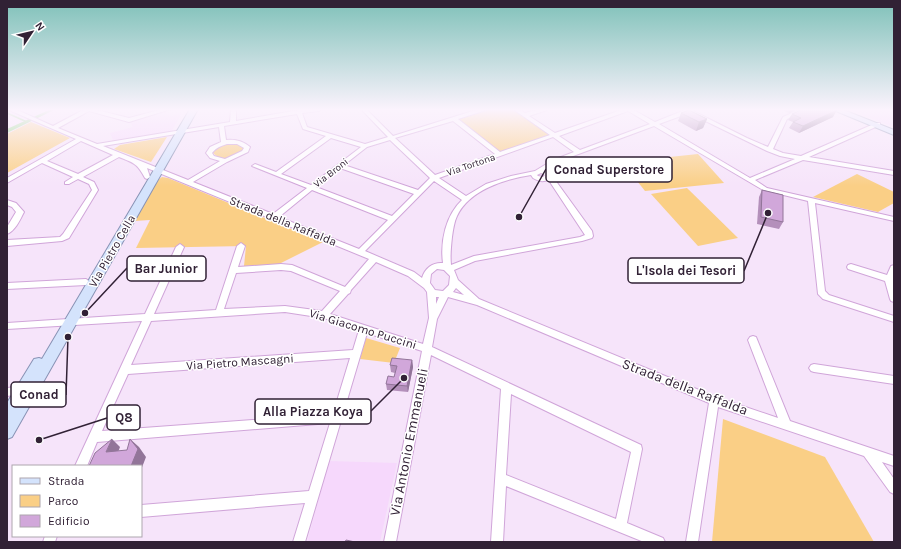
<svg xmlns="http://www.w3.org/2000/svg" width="901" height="549" viewBox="0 0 901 549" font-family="Karla,sans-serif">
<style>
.built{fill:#f6d8fc}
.green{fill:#facf86}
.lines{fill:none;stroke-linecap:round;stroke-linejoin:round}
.stream{stroke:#83d573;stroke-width:1.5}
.canal{fill:#83d573;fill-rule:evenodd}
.minor-casing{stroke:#d0a5d9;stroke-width:2}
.major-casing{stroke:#8993b5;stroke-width:2}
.minor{fill:#fff;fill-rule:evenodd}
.major{fill:#d4e3fc;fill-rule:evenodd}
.wall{fill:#b490bb}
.shaded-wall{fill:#927599}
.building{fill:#d1a7da;stroke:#927599}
.labels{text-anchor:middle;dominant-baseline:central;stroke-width:3;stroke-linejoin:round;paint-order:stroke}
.far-street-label{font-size:10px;fill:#312135;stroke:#fff}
.street-label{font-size:12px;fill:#312135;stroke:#fff}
.near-street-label{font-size:14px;fill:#312135;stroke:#fff}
.leader{fill:none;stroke:#312135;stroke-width:1.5}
.callout-dot{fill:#312135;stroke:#fff;stroke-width:1.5}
.callout{fill:#fff;stroke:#312135;stroke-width:1.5}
.callout-label{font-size:13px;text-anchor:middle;font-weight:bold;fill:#312135}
</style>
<rect width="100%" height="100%" fill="#f6e4fa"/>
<!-- built -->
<g class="built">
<path d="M 847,109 L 894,109 L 894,127 Z"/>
<path d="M 167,111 L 171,116 L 182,113 L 171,132 L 113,140 L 110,133 L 133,127 L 129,121 Z"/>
<path d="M 329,461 L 397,463 L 380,542 L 307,542 Z"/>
</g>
<!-- green -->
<g class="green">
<path d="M 487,109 L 513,109 L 552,135 L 501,153 L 456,118 Z"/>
<path d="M 31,122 L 70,138 L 7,173 L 7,134 Z"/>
<path d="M 167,137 L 151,162 L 114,149 L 120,145 Z"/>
<path d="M 228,144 L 238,144 L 244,149 C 241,153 227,161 221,158 C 218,157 215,155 213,153 L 213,150 L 220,145 Z"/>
<path d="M 698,154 L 724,183 L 645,191 L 622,162 Z"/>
<path d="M 857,174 L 894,192 L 894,203 L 878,212 L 813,197 Z"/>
<path d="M 162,177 L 168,178 L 323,242 L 279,264 L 244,266 L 246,246 L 136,248 L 150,220 L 134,221 L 158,180 Z"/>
<path d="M 687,188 L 738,238 L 698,246 L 651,194 Z"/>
<path d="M 366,338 L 400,348 L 394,363 L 360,359 Z"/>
<path d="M 723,419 L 825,457 L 874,542 L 712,542 Z"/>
</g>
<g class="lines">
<!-- stream -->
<path class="stream" d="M 7,113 L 27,122"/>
<!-- canal -->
<path class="canal" d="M 51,109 L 56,109 L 7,133 L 7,129 Z"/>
<defs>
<g id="minor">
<path d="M 9,109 L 15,109 L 53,126 L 85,109 L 93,109 L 129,118 L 163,109 L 171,109 L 129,122 L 89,111 L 58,128 L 97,144 L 230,122 L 231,109 L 236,109 L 236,121 L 299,110 L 321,109 L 319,111 L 302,113 L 307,127 L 365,144 L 388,137 L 361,109 L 366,109 L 393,136 L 479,109 L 486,109 L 486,110 L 458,119 L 500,152 L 550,135 L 513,109 L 518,109 L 525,113 L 540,109 L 547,109 L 547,110 L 529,116 L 555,133 L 624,109 L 632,109 L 655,122 L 685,110 L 684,109 L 692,109 L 693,111 L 747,138 L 768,147 L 783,117 L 801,109 L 807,109 L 807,110 L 787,119 L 773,149 L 783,153 L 801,156 L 876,123 L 880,123 L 880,125 L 809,157 L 894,171 L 894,175 L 803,160 L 755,180 L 767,188 L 894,217 L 894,221 L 815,203 L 825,291 L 829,295 L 894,316 L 894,322 L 823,299 L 818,294 L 808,201 L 763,190 L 654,126 L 557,162 L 546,171 L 550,173 L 592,231 L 593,236 L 592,238 L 582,241 L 475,261 L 454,270 L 458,280 L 479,299 L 716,397 L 778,418 L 748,340 L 750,337 L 753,336 L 756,337 L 790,421 L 894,456 L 894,466 L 882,462 L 894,479 L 894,494 L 890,492 L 864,456 L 718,407 L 698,542 L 686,542 L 709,403 L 477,305 L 448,297 L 437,319 L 432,347 L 641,445 L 642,449 L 627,523 L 663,538 L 665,542 L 644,542 L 506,486 L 503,542 L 491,542 L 501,389 L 431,355 L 396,542 L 384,542 L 422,351 L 367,333 L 305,542 L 293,542 L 305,503 L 141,517 L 141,505 L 309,491 L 330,423 L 97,442 L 87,466 L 75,466 L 142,321 L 7,329 L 7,323 L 145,314 L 176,247 L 180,244 L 184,247 L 154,314 L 216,310 L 237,246 L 241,243 L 245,246 L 238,267 L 281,264 L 292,265 L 345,287 L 369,259 L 147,168 L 150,177 L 147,179 L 145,178 C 137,163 134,163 119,157 L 83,177 L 94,182 L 98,190 L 69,238 L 62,241 L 7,246 L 7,240 L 60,237 L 63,234 L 92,190 L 89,184 L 78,179 L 69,184 L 65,184 L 65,182 L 73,177 L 42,163 L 7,183 L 7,178 L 76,139 L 9,110 ZM 628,111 L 650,124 L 580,150 L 559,136 ZM 689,113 L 767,151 L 780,156 L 795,159 L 750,178 L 659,124 ZM 297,114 L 303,129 L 326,136 L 276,172 L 255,164 L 252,166 L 307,188 L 273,214 L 193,182 L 227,162 L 248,152 L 250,147 C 243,141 235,139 226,140 L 224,126 ZM 453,121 L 495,154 L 435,175 L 395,138 ZM 219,127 L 221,142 L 210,147 L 206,153 L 210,158 L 220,161 L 188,180 L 103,146 ZM 553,137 L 574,152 L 553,160 L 535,171 L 511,176 L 486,184 L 466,196 L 439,178 ZM 331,138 L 361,147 L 311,185 L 281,174 ZM 390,140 L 430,178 L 418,190 L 344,165 L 367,147 ZM 81,141 L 113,155 L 78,174 L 47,161 ZM 227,144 L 237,144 L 244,148 L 242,151 L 225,159 L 214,156 L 212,153 C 217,147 221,146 227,144 ZM 340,168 L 414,194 L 392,216 L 316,187 ZM 541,173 L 545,175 L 543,177 L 538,176 L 537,175 ZM 531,175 L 533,178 C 538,181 544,183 548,179 L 585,235 L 580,237 L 474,256 L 451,265 C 450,256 451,246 452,237 C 453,230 454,222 457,216 C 469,190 505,179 531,175 ZM 434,181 L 462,200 C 446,215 440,241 443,263 C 433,262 425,268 422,278 L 414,272 L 365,251 ZM 312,190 L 388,220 L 359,249 L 279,217 ZM 376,262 L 408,276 L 424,288 L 427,292 L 429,318 L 423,344 L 330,314 L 348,294 L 350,293 L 351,290 ZM 437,269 L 444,270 L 450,276 L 449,285 L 443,291 L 435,290 L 430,283 L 431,274 ZM 281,270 L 291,271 L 340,291 L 322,311 L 285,306 L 224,309 L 236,273 ZM 456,288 L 464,295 L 453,292 ZM 436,297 L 439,297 L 436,304 ZM 285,312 L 324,318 L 359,330 L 353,350 L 131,365 L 151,321 ZM 350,358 L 333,414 L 102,431 L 128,374 ZM 511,394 L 631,452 L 616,519 L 506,475 Z"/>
<path d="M 7,200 L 16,203 L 24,212 C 20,220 15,231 7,234 L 7,227 L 16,212 L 12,207 L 7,205 Z"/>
<path d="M 851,264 L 887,275 L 891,266 L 894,265 L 894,302 L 891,301 L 890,299 L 885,281 L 848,269 L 847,267 L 848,265 Z"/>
<path d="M 86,279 L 90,282 L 86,285 L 7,289 L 7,283 Z"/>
<path d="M 814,364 L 894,376 L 894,384 L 814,372 L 811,371 L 809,368 L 811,365 Z"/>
<path d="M 24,386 L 27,387 L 29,390 L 27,393 L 7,396 L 7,388 Z"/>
<path d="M 45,536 L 57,536 L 55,542 L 43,542 Z"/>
</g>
<g id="major">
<path d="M 190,109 L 198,109 L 12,437 L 7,439 L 7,403 L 34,359 L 39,358 L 42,359 Z"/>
<path d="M 831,109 L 841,109 L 894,130 L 894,135 Z"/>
</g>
</defs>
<!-- minor casing -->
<use href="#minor" class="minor-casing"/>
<!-- major casing -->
<use href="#major" class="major-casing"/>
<!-- minor -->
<use href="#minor" class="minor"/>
<!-- major -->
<use href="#major" class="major"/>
</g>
<!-- wall -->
<g class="wall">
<path d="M 780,109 L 798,109 L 789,113 Z"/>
<path d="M 681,113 L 707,119 L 703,128 L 696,131 L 678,121 Z"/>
<path d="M 792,114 L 833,117 L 799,133 L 789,128 L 793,122 L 788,120 Z"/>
<path d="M 762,190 L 783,222 L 779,229 L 757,224 L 759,197 Z"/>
<path d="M 412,360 L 413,367 L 408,392 L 387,390 L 386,384 L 394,377 L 395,373 L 391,372 L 390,365 Z"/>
</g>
<!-- shaded-wall -->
<g class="shaded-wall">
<path d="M 791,109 L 798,109 L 789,113 Z"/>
<path d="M 837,110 L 833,117 L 799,133 L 803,126 Z"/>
<path d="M 707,119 L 703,128 L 696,131 L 699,122 Z"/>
<path d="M 412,360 L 413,367 L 408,392 L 407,386 Z"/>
<path d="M 112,439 L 120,447 L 115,460 L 106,452 Z"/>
<path d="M 130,439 L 139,447 L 146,457 L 141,470 L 141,466 L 131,466 Z"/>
</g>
<!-- building -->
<g class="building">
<path d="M 803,109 L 833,109 L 837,110 L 803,126 L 793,122 L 801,118 L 792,114 Z"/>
<path d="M 689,110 L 707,119 L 699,122 L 681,113 Z"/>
<path d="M 762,190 L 783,195 L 783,222 L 761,217 Z"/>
<path d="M 392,358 L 412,360 L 407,386 L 386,384 L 388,376 L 394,377 L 397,366 L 390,365 Z"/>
<path d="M 112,439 L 106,452 L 127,450 L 130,439 L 138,449 L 131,466 L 89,466 L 95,453 Z"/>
<path d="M 346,540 L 355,542 L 345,542 Z"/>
</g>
<!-- sky -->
<linearGradient id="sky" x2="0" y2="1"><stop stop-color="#7fc1b9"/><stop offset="0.59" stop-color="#fbf3fd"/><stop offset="1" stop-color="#fbf3fd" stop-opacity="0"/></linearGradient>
<rect width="901" height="186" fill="url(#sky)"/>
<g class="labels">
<!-- far-street labels -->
<g class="far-street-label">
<text transform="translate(471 165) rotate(-19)">Via Tortona</text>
<text transform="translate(331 173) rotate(-38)">Via Broni</text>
</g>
<!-- street labels -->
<g class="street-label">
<text transform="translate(283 221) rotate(22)">Strada della Raffalda</text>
<text transform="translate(112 251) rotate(-60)">Via Pietro Cella</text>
<text transform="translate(363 329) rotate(17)">Via Giacomo Puccini</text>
<text transform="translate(240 362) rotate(-4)">Via Pietro Mascagni</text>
</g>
<!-- near-street labels -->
<g class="near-street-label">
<text transform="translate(685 387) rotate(21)">Strada della Raffalda</text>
<text transform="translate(409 442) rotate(-79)">Via Antonio Emmanueli</text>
</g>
</g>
<!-- callouts -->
<path class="leader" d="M519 217L546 169M85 313L127 268M768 213L744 271M68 337L66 395M404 378L371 411M39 440L107 418"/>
<g class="callout-dot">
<circle cx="519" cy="217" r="4"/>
<circle cx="85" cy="313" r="4"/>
<circle cx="768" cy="213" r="4"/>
<circle cx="68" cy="337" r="4"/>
<circle cx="404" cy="378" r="4"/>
<circle cx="39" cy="440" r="4"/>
</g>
<g class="callout">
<rect x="546" y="157" width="126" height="25" rx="4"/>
<rect x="127" y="256" width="79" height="25" rx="4"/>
<rect x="628" y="258" width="116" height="25" rx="4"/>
<rect x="11" y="382" width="55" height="25" rx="4"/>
<rect x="255" y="399" width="116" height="25" rx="4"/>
<rect x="107" y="405" width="33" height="25" rx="4"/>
</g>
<g class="callout-label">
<text x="609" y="174">Conad Superstore</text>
<text x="166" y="273">Bar Junior</text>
<text x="686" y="275">L'Isola dei Tesori</text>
<text x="39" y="399">Conad</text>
<text x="313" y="416">Alla Piazza Koya</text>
<text x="124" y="422">Q8</text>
</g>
<!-- border -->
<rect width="901" height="549" fill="none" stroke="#312135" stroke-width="16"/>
<!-- legend -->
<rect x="12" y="465" width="130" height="72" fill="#ffffff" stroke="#ada6ae"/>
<rect x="20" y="478" width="20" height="6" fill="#d4e3fc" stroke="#ada6ae"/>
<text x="48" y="485" font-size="12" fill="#312135">Strada</text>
<rect x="20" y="495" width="20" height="12" fill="#facf86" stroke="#ada6ae"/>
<text x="48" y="505" font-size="12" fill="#312135">Parco</text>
<rect x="20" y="515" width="20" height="12" fill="#d1a7da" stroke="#ada6ae"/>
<text x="48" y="525" font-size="12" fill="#312135">Edificio</text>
<!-- north arrow -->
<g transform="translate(32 32) rotate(55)" stroke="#ffffff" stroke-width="3" paint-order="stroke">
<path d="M0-3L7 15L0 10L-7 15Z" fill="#312135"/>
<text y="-6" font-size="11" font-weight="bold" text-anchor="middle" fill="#312135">N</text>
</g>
</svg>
